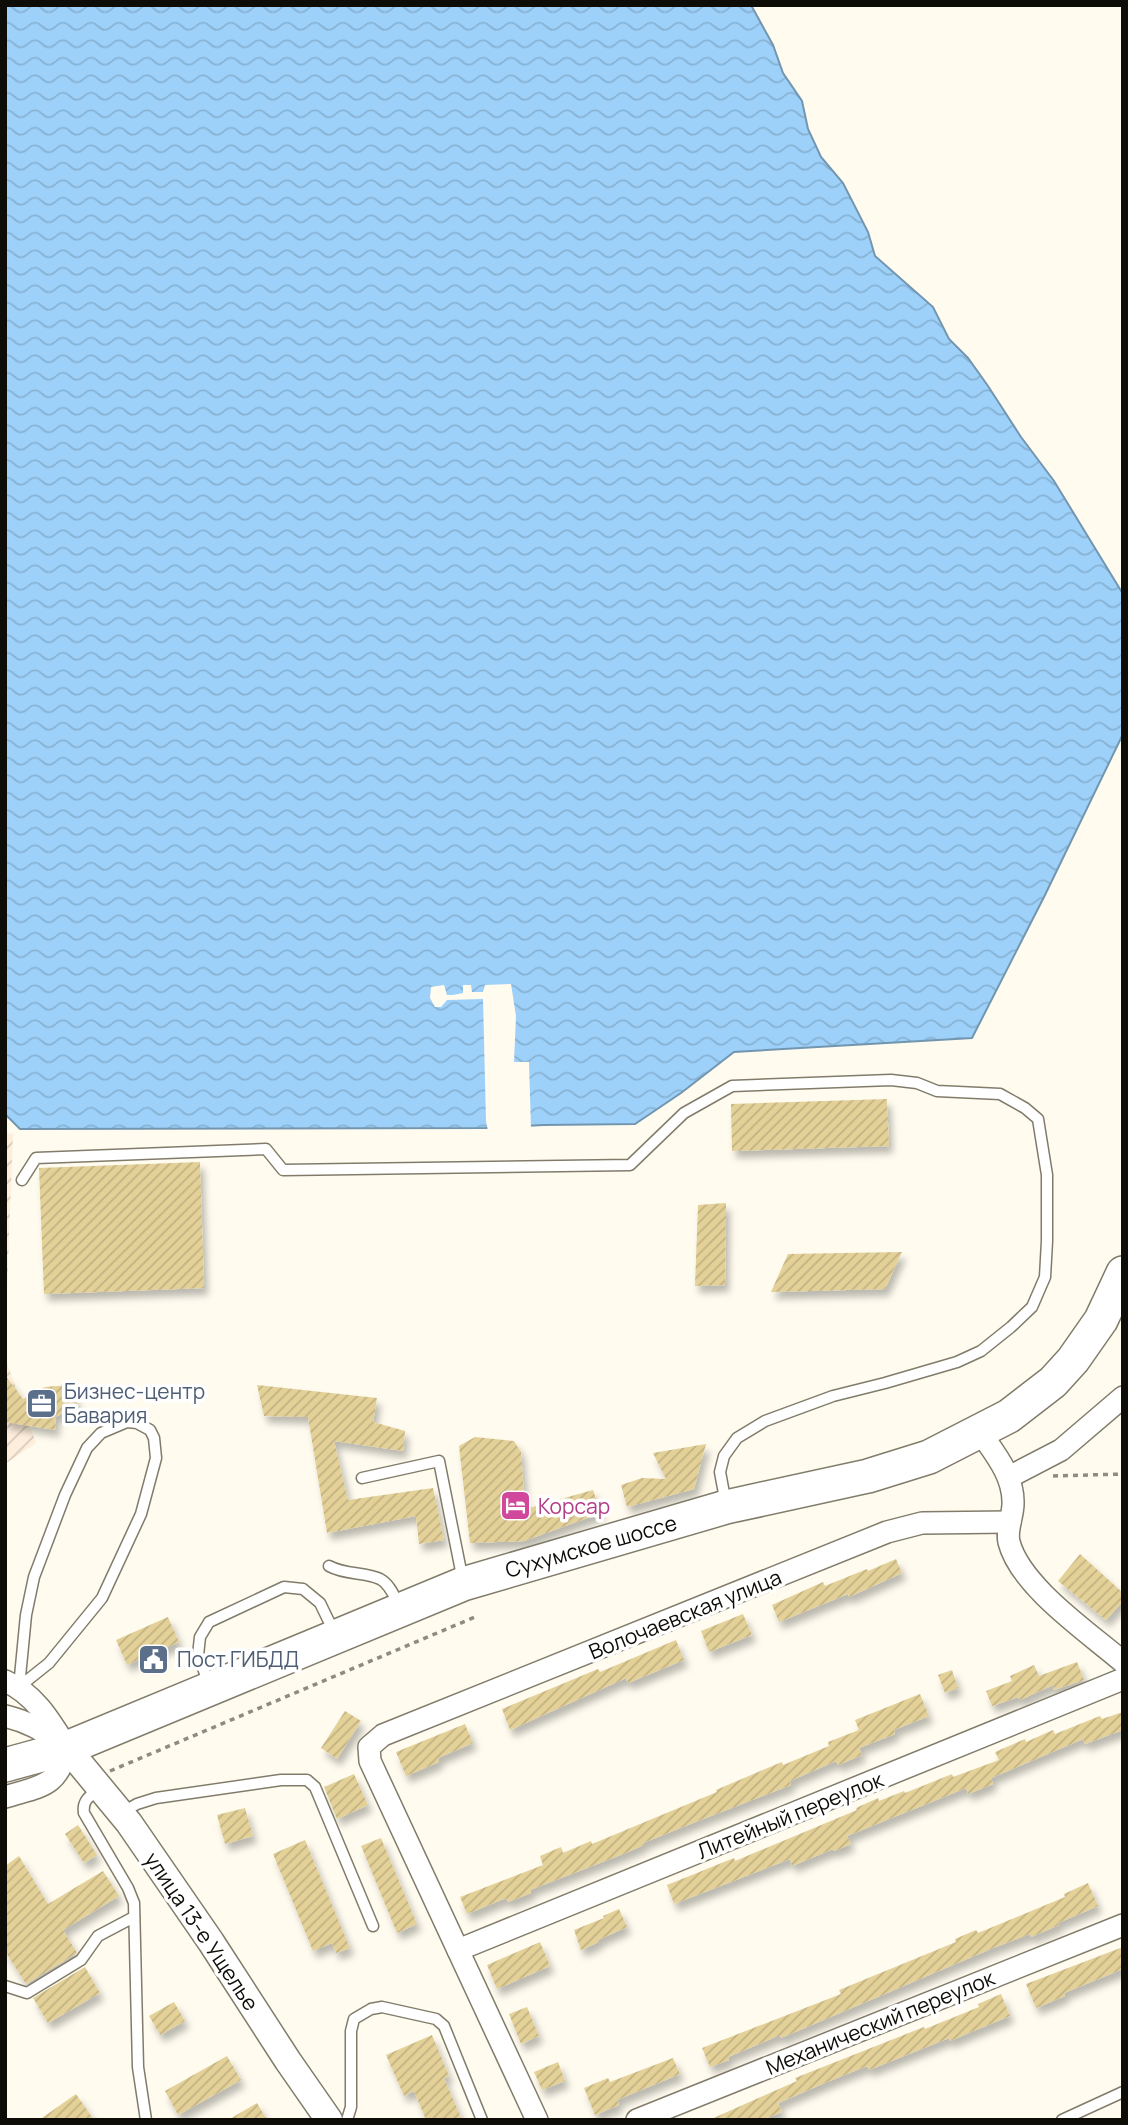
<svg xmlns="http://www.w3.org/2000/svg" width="1128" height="2125" viewBox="0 0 1128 2125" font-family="Manrope,sans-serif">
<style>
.industrial{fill:url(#industrial-furrows)}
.water{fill:url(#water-waves);stroke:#7396b0;stroke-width:2}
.pier{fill:#fffbef}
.building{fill:url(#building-hatch);filter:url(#shadow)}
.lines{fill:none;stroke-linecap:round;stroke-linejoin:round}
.service-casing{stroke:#817c6a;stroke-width:13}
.minor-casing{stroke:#817c6a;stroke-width:24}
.tertiary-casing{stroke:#817c6a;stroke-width:29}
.trunk-casing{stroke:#817c6a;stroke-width:36}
.path{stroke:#8e8b82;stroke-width:3.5;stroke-dasharray:5 5;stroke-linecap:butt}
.service{stroke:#fff;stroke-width:10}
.minor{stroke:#fff;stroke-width:21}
.tertiary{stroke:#fff;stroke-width:26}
.trunk{stroke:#fff;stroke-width:33}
.labels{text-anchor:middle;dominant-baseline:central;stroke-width:7;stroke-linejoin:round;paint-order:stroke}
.service-label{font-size:21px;fill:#4e5e75;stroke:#fff;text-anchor:start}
.hotel-label{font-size:21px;fill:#b23c85;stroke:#fff;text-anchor:start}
.street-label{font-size:21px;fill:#0e0c06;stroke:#fff}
</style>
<defs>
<pattern id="industrial-furrows" width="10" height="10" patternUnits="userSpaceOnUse" patternTransform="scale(1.75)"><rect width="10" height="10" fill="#feeedc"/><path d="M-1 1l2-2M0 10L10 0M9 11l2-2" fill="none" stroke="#d8cbbb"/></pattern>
<pattern id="water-waves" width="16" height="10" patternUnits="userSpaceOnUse" patternTransform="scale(1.75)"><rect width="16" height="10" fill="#9ed1f9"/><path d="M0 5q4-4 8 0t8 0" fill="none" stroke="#87b2d4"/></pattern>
<pattern id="building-hatch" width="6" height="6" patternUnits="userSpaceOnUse" patternTransform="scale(1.75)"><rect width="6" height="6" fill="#e3d198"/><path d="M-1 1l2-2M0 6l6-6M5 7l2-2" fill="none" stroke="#c2b282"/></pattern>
<filter id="shadow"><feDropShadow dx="4" dy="7" stdDeviation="3.5" flood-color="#0004"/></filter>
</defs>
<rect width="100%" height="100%" fill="#fffbef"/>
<!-- industrial -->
<g class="industrial">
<path d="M 5,1133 L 13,1134 L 5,1341 Z"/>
<path d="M 5,1358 L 36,1443 L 5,1464 Z"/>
</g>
<!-- water -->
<path class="water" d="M 5,5 L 751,5 L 773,45 L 783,73 L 802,101 L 808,129 L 821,157 L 843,183 L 868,232 L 875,256 L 933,307 L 949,339 L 968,358 L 988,386 L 1021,437 L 1054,481 L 1123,594 L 1123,734 L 1045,895 L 972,1038 L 734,1052 L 681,1093 L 635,1124 L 544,1125 L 486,1128 L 20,1129 L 5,1114 Z"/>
<!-- pier -->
<path class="pier" d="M 511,984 L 516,1016 L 514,1062 L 529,1062 L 531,1129 L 488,1131 L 486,1121 L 483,999 L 447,1000 L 441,1007 L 435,1007 L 430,998 L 431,987 L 444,985 L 447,995 L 453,995 L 463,993 L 463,985 L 471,985 L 472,992 L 483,992 L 485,985 Z"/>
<!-- building -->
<g class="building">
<path d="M 887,1099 L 889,1146 L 732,1151 L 731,1104 Z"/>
<path d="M 200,1162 L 204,1288 L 44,1294 L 39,1168 Z"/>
<path d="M 726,1203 L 725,1285 L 695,1286 L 698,1205 Z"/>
<path d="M 902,1252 L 885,1289 L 771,1292 L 788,1254 Z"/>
<path d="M 5,1375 L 23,1399 L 45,1387 L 69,1385 L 78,1406 L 55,1417 L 56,1430 L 5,1422 Z"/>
<path d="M 257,1385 L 377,1398 L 373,1422 L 405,1431 L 403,1451 L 334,1441 L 348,1500 L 433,1488 L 444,1540 L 419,1544 L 416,1516 L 327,1533 L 308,1417 L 264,1416 Z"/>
<path d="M 475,1437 L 514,1441 L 521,1452 L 525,1509 L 593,1490 L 601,1513 L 524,1541 L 470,1543 L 459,1446 Z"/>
<path d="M 706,1444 L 694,1489 L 627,1507 L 621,1485 L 642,1478 L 666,1479 L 653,1453 Z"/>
<path d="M 1080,1554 L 1123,1593 L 1123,1601 L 1106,1620 L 1058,1581 Z"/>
<path d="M 896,1559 L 902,1573 L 849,1597 L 848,1594 L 779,1622 L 772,1605 L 823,1582 L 825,1586 L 867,1569 L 868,1571 Z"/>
<path d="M 743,1614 L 752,1635 L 709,1652 L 701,1631 Z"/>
<path d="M 168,1617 L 179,1642 L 159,1651 L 162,1659 L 150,1665 L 146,1656 L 127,1665 L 116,1640 Z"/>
<path d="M 676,1640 L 684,1660 L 628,1683 L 626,1678 L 510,1730 L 502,1709 L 598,1669 L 600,1672 Z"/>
<path d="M 1077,1662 L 1084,1680 L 1054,1690 L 1053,1685 L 1020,1700 L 1018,1697 L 992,1706 L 986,1691 L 1012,1681 L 1010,1676 L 1034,1665 L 1039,1676 Z"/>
<path d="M 952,1670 L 958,1688 L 945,1693 L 938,1675 Z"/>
<path d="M 920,1694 L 929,1716 L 894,1730 L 895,1734 L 859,1748 L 862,1755 L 838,1765 L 836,1761 L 790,1781 L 791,1785 L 693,1823 L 643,1843 L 644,1845 L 623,1854 L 530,1890 L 531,1893 L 508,1902 L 506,1898 L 467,1914 L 460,1897 L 543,1865 L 540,1856 L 561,1847 L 563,1853 L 591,1841 L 592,1844 L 717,1792 L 716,1790 L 758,1772 L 782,1762 L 783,1765 L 829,1746 L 828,1742 L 859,1730 L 855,1720 Z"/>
<path d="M 345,1711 L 361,1721 L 337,1759 L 321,1748 Z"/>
<path d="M 1123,1712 L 1123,1730 L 1085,1744 L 1083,1739 L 991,1778 L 993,1784 L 968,1794 L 966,1788 L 847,1836 L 851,1844 L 834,1851 L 833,1849 L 792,1866 L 790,1859 L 674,1904 L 667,1885 L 734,1858 L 735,1861 L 857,1810 L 856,1808 L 878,1798 L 879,1801 L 904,1791 L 905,1793 L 952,1774 L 953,1777 L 999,1760 L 995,1752 L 1025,1739 L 1026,1742 L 1053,1730 L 1055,1734 L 1100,1716 L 1102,1719 Z"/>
<path d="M 465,1724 L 473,1743 L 438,1758 L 439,1762 L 406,1776 L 396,1752 Z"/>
<path d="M 354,1774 L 368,1805 L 337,1819 L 324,1787 Z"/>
<path d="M 245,1808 L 253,1836 L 225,1844 L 217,1815 Z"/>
<path d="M 78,1825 L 97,1855 L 84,1863 L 65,1834 Z"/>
<path d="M 381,1838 L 417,1924 L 397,1933 L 361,1846 Z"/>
<path d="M 305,1840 L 350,1948 L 336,1953 L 332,1943 L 313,1951 L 273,1854 Z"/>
<path d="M 19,1856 L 48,1904 L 103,1871 L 119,1896 L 63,1930 L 77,1953 L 26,1984 L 5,1951 L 5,1866 Z"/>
<path d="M 1088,1883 L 1098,1906 L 1058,1923 L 1059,1925 L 1031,1937 L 1030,1934 L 993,1948 L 781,2038 L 780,2035 L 728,2057 L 729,2060 L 710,2067 L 702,2048 L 841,1994 L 839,1990 L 956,1942 L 955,1939 L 976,1930 L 978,1933 L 1065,1897 L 1064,1894 Z"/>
<path d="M 619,1909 L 627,1927 L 598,1940 L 599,1942 L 581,1950 L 574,1930 L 604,1918 L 603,1916 Z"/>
<path d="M 540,1942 L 550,1966 L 497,1989 L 487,1965 Z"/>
<path d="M 1123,1947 L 1123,1969 L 1064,1993 L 1065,1996 L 1036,2008 L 1026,1984 Z"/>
<path d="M 85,1967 L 100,1993 L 48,2023 L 33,1998 Z"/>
<path d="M 1001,1994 L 1010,2016 L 971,2032 L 950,2041 L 949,2038 L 869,2070 L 867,2066 L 827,2082 L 778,2103 L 782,2112 L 762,2120 L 709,2120 L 797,2081 L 795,2078 L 924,2027 L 925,2029 L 979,2007 L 978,2004 Z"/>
<path d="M 174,2002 L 185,2021 L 160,2035 L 149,2016 Z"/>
<path d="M 527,2007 L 539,2036 L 521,2044 L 509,2014 Z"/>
<path d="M 432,2035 L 449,2076 L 444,2078 L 462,2120 L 426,2120 L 414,2091 L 404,2096 L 386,2055 Z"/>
<path d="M 227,2056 L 241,2080 L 178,2115 L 165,2091 Z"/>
<path d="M 673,2058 L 680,2074 L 617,2100 L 619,2105 L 595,2115 L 584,2088 L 608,2078 L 610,2082 Z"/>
<path d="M 558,2062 L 565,2081 L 542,2090 L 534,2072 Z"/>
<path d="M 76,2094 L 94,2120 L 39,2120 Z"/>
<path d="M 257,2103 L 267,2120 L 228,2120 Z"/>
</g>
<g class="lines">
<defs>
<g id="service">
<path d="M 22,1180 L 36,1158 L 266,1149 L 283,1170 L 630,1165 L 684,1113 L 732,1086 L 891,1080 L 917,1083 L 937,1091 L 1000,1094 L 1025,1108 L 1038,1119 L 1047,1175 L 1047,1241 L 1045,1277 L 1032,1307 L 1011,1327 L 981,1351 L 957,1362 L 885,1383 L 833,1396 L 765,1421 L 737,1438 L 724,1456 L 720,1472 L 726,1504"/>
<path d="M 127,1422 L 137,1423 L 150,1430 L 154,1438 L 156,1458 L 141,1514 L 102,1598 L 49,1663 L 19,1687 L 26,1615 L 34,1577 L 65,1495 L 87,1448 L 101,1433 Z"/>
<path d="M 362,1478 L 439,1461 L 463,1581"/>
<path d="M 329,1566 C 345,1575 365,1572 380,1579 C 390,1584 395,1598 400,1607"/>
<path d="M 209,1684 L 198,1655 L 200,1637 L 209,1622 L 284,1587 L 303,1589 L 320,1603 L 335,1634"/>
<path d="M 100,1788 C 90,1796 82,1800 84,1813 L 128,1888 L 134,1903 L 138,2067 L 146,2120"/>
<path d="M 121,1813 L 137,1804 L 156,1798 L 281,1780 L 307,1780 L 315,1787 L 373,1926"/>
<path d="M 5,1986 L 27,1993 L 81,1960 L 98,1936 L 134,1917"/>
<path d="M 347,2120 L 351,2107 L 351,2031 L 354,2019 L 371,2009 L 382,2007 L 436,2019 L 444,2026 L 482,2120"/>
<path d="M 1062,2120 L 1123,2092"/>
</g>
<g id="minor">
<path d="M 980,1432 C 995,1454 1014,1476 1013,1504 C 1013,1516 1006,1530 1009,1542 C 1020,1586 1088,1632 1123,1662"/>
<path d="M 1009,1477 L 1061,1450 L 1123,1397"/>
<path d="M 5,1681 C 35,1694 51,1722 67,1748"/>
<path d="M 5,1716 C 25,1721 44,1730 60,1743"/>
<path d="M 5,1797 C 40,1786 58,1788 67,1748"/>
<path d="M 458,1950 L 1123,1679"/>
<path d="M 537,2120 L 370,1761 L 369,1747 L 383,1735 L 887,1532 L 922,1523 L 1010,1522"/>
<path d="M 637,2120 L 1123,1925"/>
</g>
<path id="tertiary" d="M 67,1748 L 129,1823 L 211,1942 L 288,2061 L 329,2120"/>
<path id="trunk" d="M 5,1765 L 67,1748 L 463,1584 L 726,1507 L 868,1476 L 929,1457 L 1009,1416 L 1053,1382 L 1073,1360 L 1101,1320 L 1123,1273"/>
</defs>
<!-- service casing -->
<use href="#service" class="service-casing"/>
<!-- minor casing -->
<use href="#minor" class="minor-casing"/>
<!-- tertiary casing -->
<use href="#tertiary" class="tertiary-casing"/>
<!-- trunk casing -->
<use href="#trunk" class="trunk-casing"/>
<!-- path -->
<g class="path">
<path d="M 1053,1476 L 1123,1474"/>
<path d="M 110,1771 L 475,1617"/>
</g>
<!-- service -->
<use href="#service" class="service"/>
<!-- minor -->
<use href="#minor" class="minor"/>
<!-- tertiary -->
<use href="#tertiary" class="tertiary"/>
<!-- trunk -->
<use href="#trunk" class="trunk"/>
</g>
<!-- icons -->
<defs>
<symbol id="office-square" viewBox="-11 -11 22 22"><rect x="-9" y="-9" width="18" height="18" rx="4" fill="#5c6f8a" stroke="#fff"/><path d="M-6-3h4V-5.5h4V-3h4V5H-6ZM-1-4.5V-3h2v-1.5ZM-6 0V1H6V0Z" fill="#fff"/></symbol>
<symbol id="hotel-square" viewBox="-11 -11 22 22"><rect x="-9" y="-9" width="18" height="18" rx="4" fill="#d1479c" stroke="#fff"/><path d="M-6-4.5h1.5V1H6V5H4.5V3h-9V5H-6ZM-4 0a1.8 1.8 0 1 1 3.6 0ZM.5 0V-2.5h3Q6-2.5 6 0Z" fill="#fff"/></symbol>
<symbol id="civic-square" viewBox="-11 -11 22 22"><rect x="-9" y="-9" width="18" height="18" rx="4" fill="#5c6f8a" stroke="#fff"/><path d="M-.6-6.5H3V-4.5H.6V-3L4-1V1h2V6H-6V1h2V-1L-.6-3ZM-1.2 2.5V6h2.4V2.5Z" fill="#fff"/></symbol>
</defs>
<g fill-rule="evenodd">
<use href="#office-square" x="24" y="1386" width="35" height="35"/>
<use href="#hotel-square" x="498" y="1488" width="35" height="35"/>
<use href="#civic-square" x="136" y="1642" width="35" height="35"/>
</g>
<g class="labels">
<!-- service labels -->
<g class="service-label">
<text x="64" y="1391">Бизнес-центр<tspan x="64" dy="24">Бавария</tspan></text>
<text x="177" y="1659">Пост ГИБДД</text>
</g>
<!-- hotel labels -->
<g class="hotel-label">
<text x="538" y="1506">Корсар</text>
</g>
<!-- street labels -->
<g class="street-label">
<text transform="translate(591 1546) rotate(-16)">Сухумское шоссе</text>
<text transform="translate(685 1614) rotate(-22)">Волочаевская улица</text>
<text transform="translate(790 1815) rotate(-22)">Литейный переулок</text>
<text transform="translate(202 1931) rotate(56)">улица 13-е Ущелье</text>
<text transform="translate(880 2022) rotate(-22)">Механический переулок</text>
</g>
</g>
<!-- border -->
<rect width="1128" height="2125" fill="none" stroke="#0e0c06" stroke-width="14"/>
</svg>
